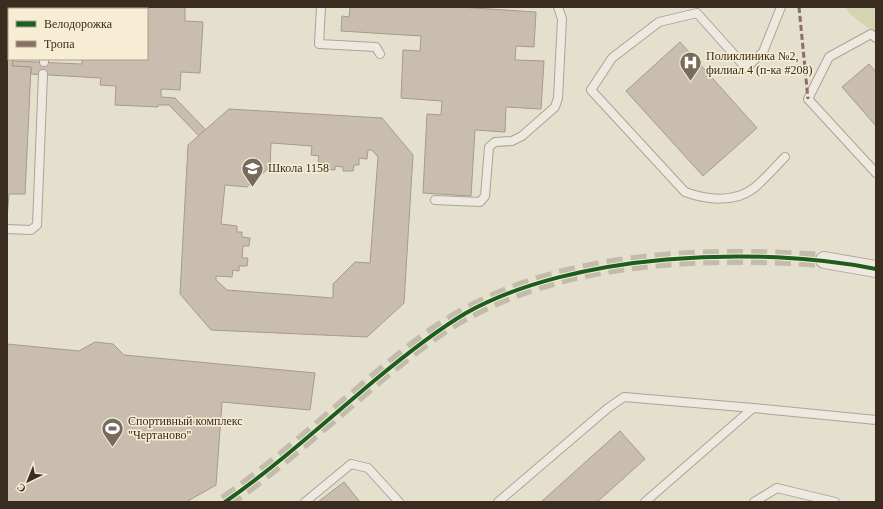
<svg xmlns="http://www.w3.org/2000/svg" width="883" height="509" viewBox="0 0 883 509" font-family="'Times New Roman',serif">
<style>
.green{fill:#d4d5b0}
.building{fill:#c9bdaf;stroke:#a69a8d;fill-rule:evenodd}
.lines{fill:none;stroke-linecap:round;stroke-linejoin:round}
.minor-tunnel{stroke:#c3bbab;stroke-width:16;stroke-dasharray:16 8;stroke-linecap:butt}
.service-casing{stroke:#aaa497;stroke-width:10}
.minor-casing{stroke:#aaa497;stroke-width:18}
.service{stroke:#ede9e0;stroke-width:8}
.minor{stroke:#ede9e0;stroke-width:16}
.quiet{stroke:#8d6e63;stroke-width:3;stroke-dasharray:6 3;stroke-linecap:butt}
.cycleway-casing{stroke:#f6edd4;stroke-width:6}
.cycleway{stroke:#1b5e20;stroke-width:4}
.labels{text-anchor:middle;dominant-baseline:central;stroke-width:3;stroke-linejoin:round;paint-order:stroke}
.poi-label{font-size:12px;fill:#3a2c1e;stroke:#f6edd4;text-anchor:start}
</style>
<rect width="100%" height="100%" fill="#e5dfce"/>
<!-- green -->
<path class="green" d="M 845,7 L 876,7 L 876,34 L 851,15 Z"/>
<!-- building -->
<g class="building">
<path d="M 105,7 L 185,7 L 185,21 L 203,22 L 200,73 L 181,72 L 180,90 L 161,89 L 161,97 L 175,98 L 206,130 L 199,136 L 169,105 L 158,105 L 158,107 L 115,105 L 116,86 L 100,85 L 101,78 L 31,74 L 31,67 L 12,66 L 13,61 L 82,64 L 82,59 L 147,59 L 147,9 L 105,9 Z"/>
<path d="M 350,7 L 459,7 L 536,12 L 534,47 L 516,46 L 515,60 L 544,61 L 541,109 L 506,107 L 505,132 L 475,130 L 471,196 L 423,193 L 427,114 L 441,115 L 442,101 L 401,98 L 403,50 L 420,51 L 421,36 L 341,31 L 342,16 L 349,17 Z"/>
<path d="M 7,37 L 9,37 L 9,59 L 13,59 L 12,66 L 31,67 L 25,194 L 9,194 L 7,219 Z"/>
<path d="M 680,42 L 757,128 L 703,176 L 626,91 Z"/>
<path d="M 869,64 L 876,72 L 876,126 L 842,87 Z"/>
<path d="M 229,109 L 382,118 L 413,155 L 404,303 L 367,337 L 211,330 L 180,294 L 188,145 ZM 271,143 L 312,146 L 311,155 L 319,156 L 318,162 L 324,163 L 324,169 L 335,170 L 335,166 L 343,167 L 343,171 L 353,171 L 354,165 L 359,165 L 359,158 L 367,159 L 368,150 L 372,150 L 378,157 L 370,263 L 355,262 L 333,284 L 333,298 L 227,290 L 216,280 L 216,276 L 232,277 L 233,270 L 239,271 L 239,266 L 247,266 L 248,258 L 242,258 L 243,246 L 249,246 L 250,238 L 242,237 L 242,232 L 237,232 L 237,226 L 221,224 L 225,185 L 247,187 L 270,167 Z"/>
<path d="M 95,342 L 113,344 L 124,355 L 315,373 L 310,410 L 222,402 L 216,485 L 186,502 L 7,502 L 7,344 L 79,351 Z"/>
<path d="M 620,431 L 645,459 L 597,502 L 541,502 Z"/>
<path d="M 344,482 L 360,502 L 318,502 Z"/>
</g>
<g class="lines">
<!-- minor-tunnel -->
<path class="minor-tunnel" d="M 225,502 C 278,465 327,420 377,378 C 405,355 435,330 467,313 C 572,256 707,252 824,260"/>
<defs>
<g id="service">
<path d="M 321,7 L 319,44 L 376,47 L 380,54"/>
<path d="M 781,7 L 763,52 L 746,68 L 697,13 L 659,22 L 612,58 L 591,90 L 685,192 C 707,200 735,203 754,188 C 765,179 775,167 785,157"/>
<path d="M 46,9 L 46,7"/>
<path d="M 876,38 L 871,34 L 829,57 L 808,99 L 876,173"/>
<path d="M 44,62 L 44,59"/>
<path d="M 435,200 L 480,202 L 485,196 L 489,147 L 495,142 L 512,141 L 522,136 L 555,107 L 558,98 L 562,19 L 558,7"/>
<path d="M 7,229 L 31,230 L 37,225 L 43,74"/>
<path d="M 305,502 L 351,464 L 368,468 L 399,502"/>
<path d="M 498,502 L 608,408 L 624,397 L 753,408"/>
<path d="M 645,502 L 753,408 L 876,420"/>
<path d="M 754,502 L 777,488 L 835,502"/>
</g>
<path id="minor" d="M 824,260 L 876,269"/>
</defs>
<!-- service casing -->
<use href="#service" class="service-casing"/>
<!-- minor casing -->
<use href="#minor" class="minor-casing"/>
<!-- service -->
<use href="#service" class="service"/>
<!-- minor -->
<use href="#minor" class="minor"/>
<!-- quiet -->
<path class="quiet" d="M 799,7 L 808,99"/>
<defs>
<path id="cycleway" d="M 225,502 C 278,465 326,421 375,380 C 404,356 434,332 466,313 C 573,253 757,245 876,269"/>
</defs>
<!-- cycleway casing -->
<use href="#cycleway" class="cycleway-casing"/>
<!-- cycleway -->
<use href="#cycleway" class="cycleway"/>
</g>
<!-- icons -->
<defs>
<symbol id="hospital-pin" viewBox="-11 -11 22 30"><path d="M0 17L-7.5 6A9.5 9.5 0 1 1 7.5 6Z" fill="#766b5c" stroke="#f6edd4"/><path d="M-5-5h3v3.5h4V-5h3V5h-3V1.5h-4V5h-3Z" fill="#fff"/></symbol>
<symbol id="school-pin" viewBox="-11 -11 22 30"><path d="M0 17L-7.5 6A9.5 9.5 0 1 1 7.5 6Z" fill="#766b5c" stroke="#f6edd4"/><path d="M0-5L7-2L0 1L-7-2ZM-4 1L0 2.5L4 1V4Q0 6-4 4Z" fill="#fff"/></symbol>
<symbol id="stadium-pin" viewBox="-11 -11 22 30"><path d="M0 17L-7.5 6A9.5 9.5 0 1 1 7.5 6Z" fill="#766b5c" stroke="#f6edd4"/><path d="M0-5a6.5 5 0 1 0 0 10a6.5 5 0 1 0 0-10ZM-3.5-1.8h7v3.6h-7Z" fill="#fff"/></symbol>
</defs>
<g fill-rule="evenodd">
<use href="#hospital-pin" x="678" y="50" width="25" height="34"/>
<use href="#school-pin" x="240" y="156" width="25" height="34"/>
<use href="#stadium-pin" x="100" y="416" width="25" height="34"/>
</g>
<g class="labels">
<!-- poi labels -->
<g class="poi-label">
<text x="706" y="56">Поликлиника №2,<tspan x="706" dy="14">филиал 4 (п-ка #208)</tspan></text>
<text x="268" y="168">Школа 1158</text>
<text x="128" y="421">Спортивный комплекс<tspan x="128" dy="14">"Чертаново"</tspan></text>
</g>
</g>
<!-- border -->
<rect width="883" height="509" fill="none" stroke="#3a2c1e" stroke-width="16"/>
<!-- legend -->
<rect x="8" y="8" width="140" height="52" fill="#f6edd4" stroke="#aba08b"/>
<rect x="16" y="21" width="20" height="6" fill="#1b5e20" stroke="#aba08b"/>
<text x="44" y="28" font-size="12" fill="#3a2c1e">Велодорожка</text>
<rect x="16" y="41" width="20" height="6" fill="#8d6e63" stroke="#aba08b"/>
<text x="44" y="48" font-size="12" fill="#3a2c1e">Тропа</text>
<!-- north arrow -->
<g transform="translate(28 481) rotate(223)" stroke="#f6edd4" stroke-width="3" paint-order="stroke">
<path d="M0-3L7 15L0 10L-7 15Z" fill="#3a2c1e"/>
<text y="-6" font-size="11" font-weight="bold" text-anchor="middle" fill="#3a2c1e">С</text>
</g>
</svg>
